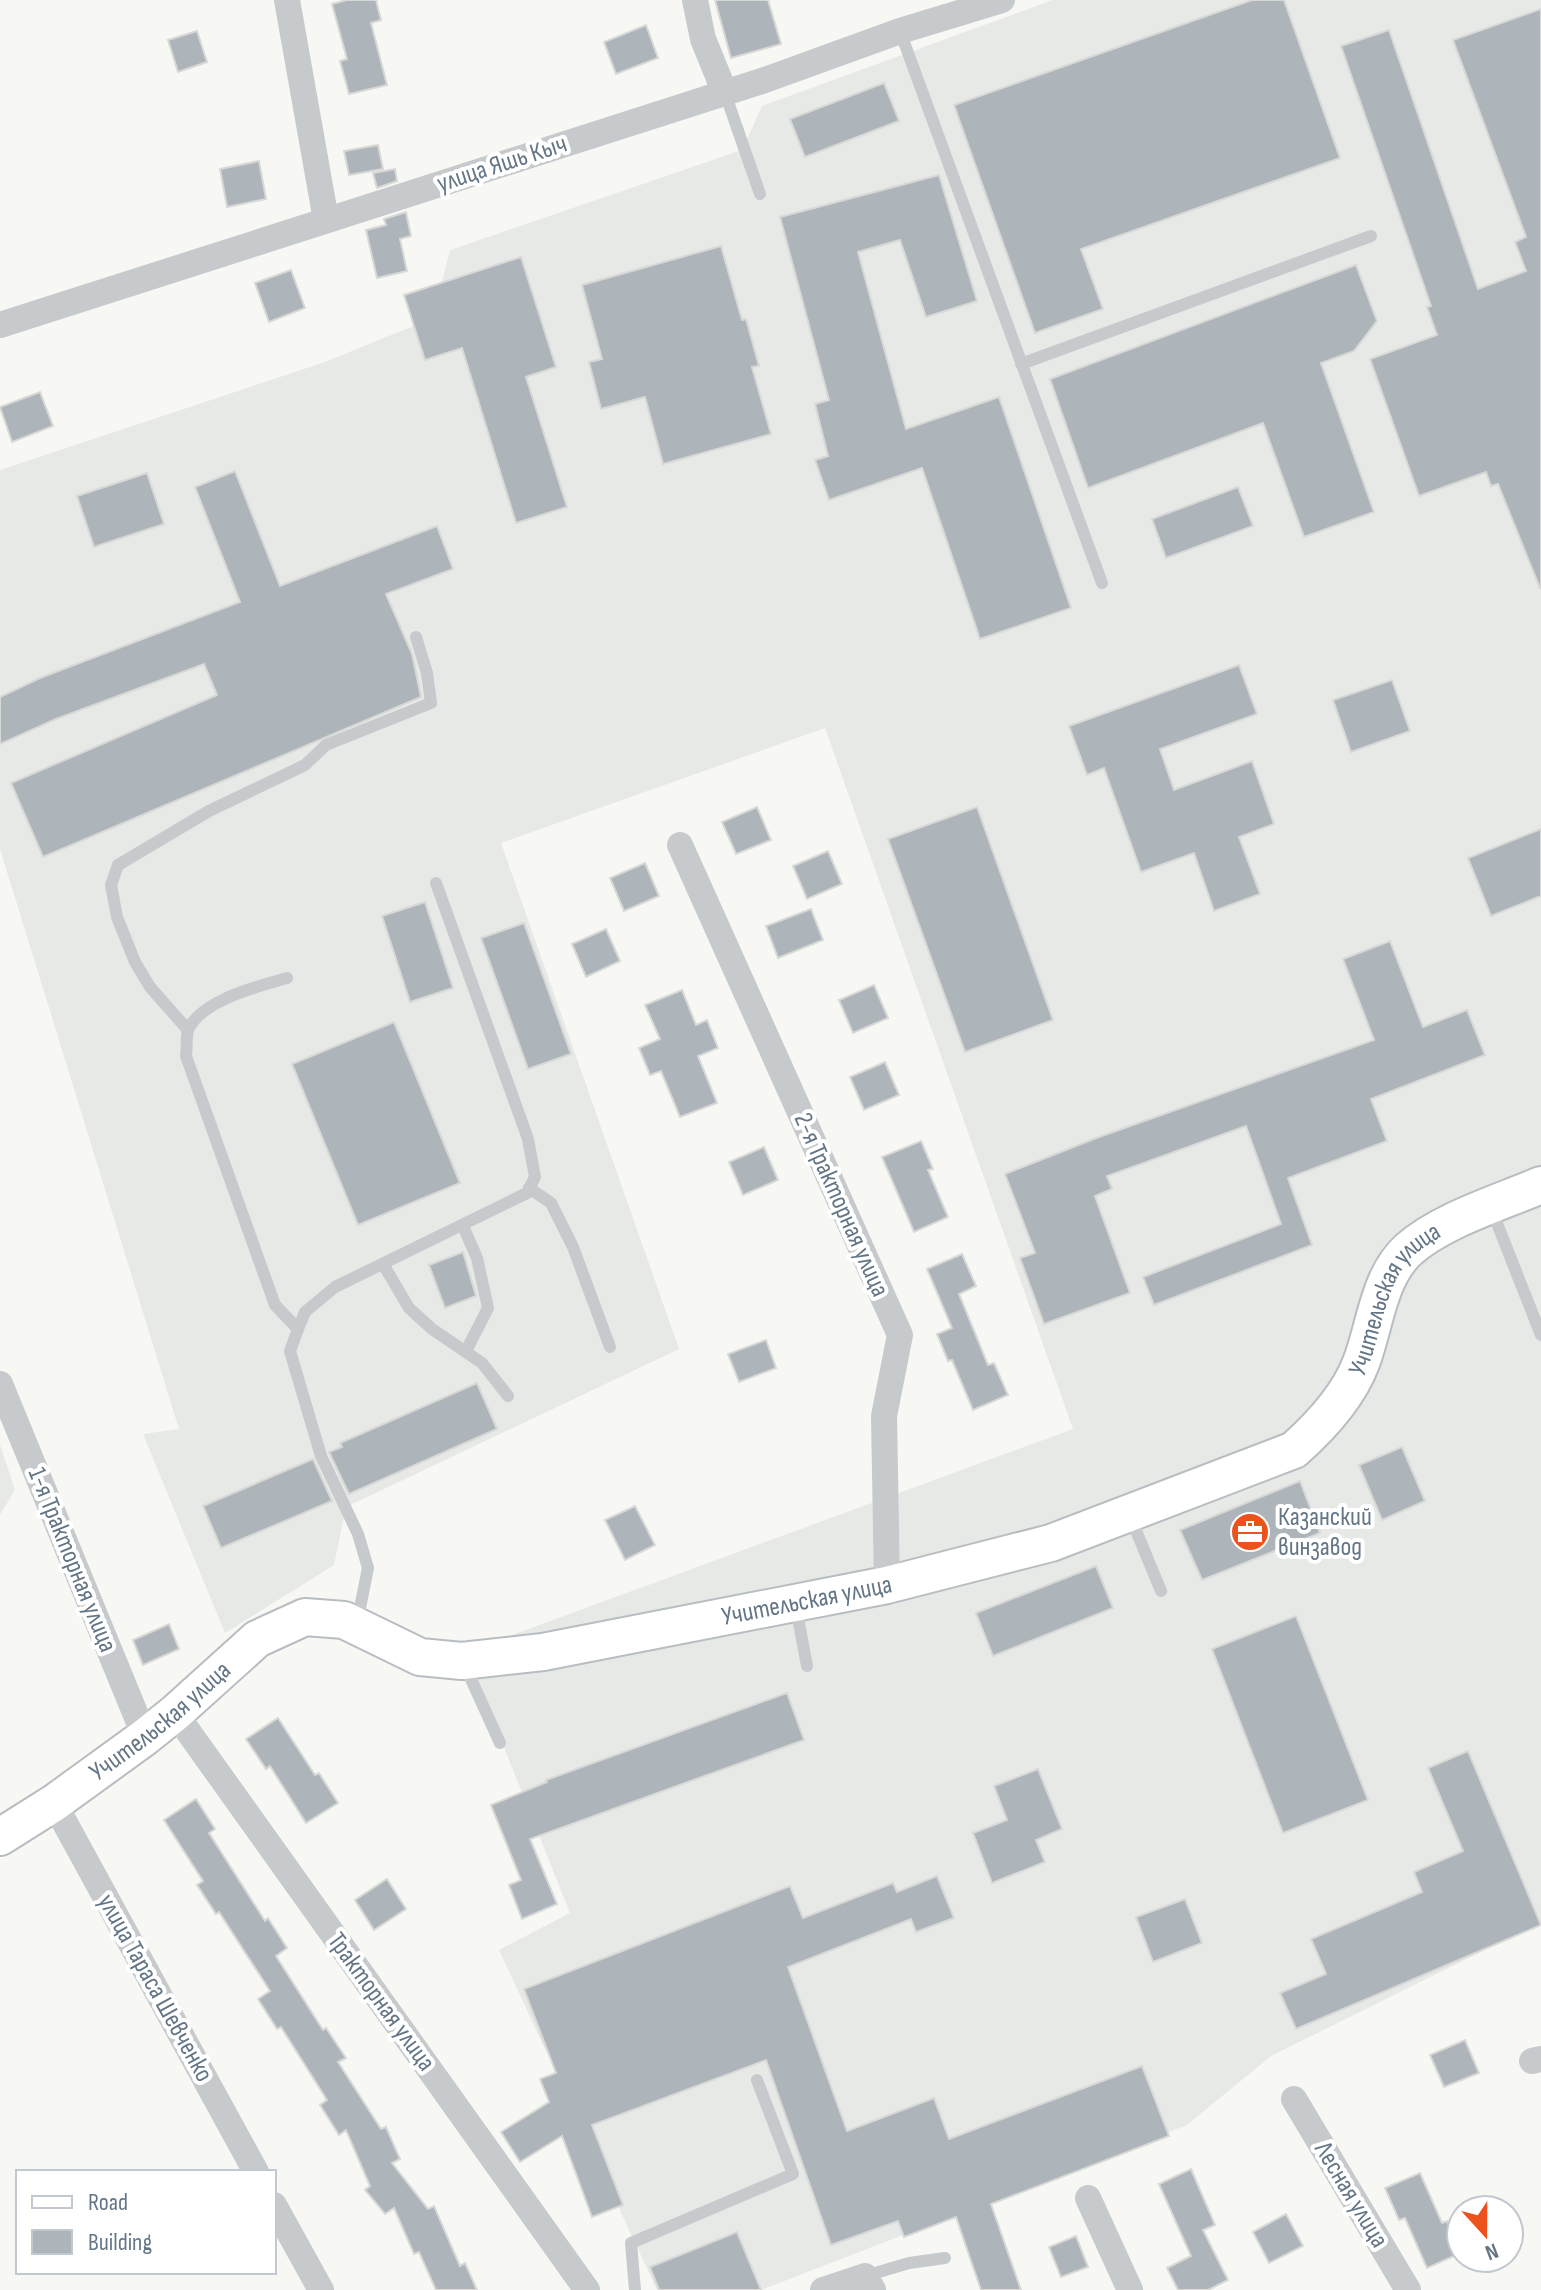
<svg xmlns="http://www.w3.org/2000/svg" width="1541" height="2290" viewBox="0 0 1541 2290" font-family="'Sofia Sans Condensed',sans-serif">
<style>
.built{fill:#e7e9e7}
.building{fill:#adb5bb;stroke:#d8d8d6;stroke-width:2}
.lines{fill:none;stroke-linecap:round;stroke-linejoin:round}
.secondary-casing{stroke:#b8bdc2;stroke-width:40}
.lane{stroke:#c6cacd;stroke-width:12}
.street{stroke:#c6cacd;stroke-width:26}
.secondary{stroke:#fff;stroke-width:36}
.labels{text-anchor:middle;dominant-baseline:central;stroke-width:8;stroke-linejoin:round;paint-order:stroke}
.street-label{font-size:26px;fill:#647686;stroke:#fff}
.poi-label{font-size:26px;fill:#647686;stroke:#fff;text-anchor:start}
</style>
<rect width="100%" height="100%" fill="#f7f7f3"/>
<!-- built -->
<g class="built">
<path d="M 1053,0 L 1541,0 L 1541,1922 L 1271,2056 L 1187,2125 L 761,2290 L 657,2290 L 499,1950 L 570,1913 L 466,1652 L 1073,1429 L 825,728 L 501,843 L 679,1349 L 346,1507 L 334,1565 L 225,1633 L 143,1434 L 179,1429 L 0,849 L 0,470 L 325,362 L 433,318 L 450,250 L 742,150 L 762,106 Z"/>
<path d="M 0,1445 L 15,1490 L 0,1515 Z"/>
</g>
<!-- building -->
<g class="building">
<path d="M 347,0 L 376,0 L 381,20 L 371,23 L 387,85 L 349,94 L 340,61 L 347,59 L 332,4 Z"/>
<path d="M 715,0 L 768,0 L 781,44 L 731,58 Z"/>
<path d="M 1252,0 L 1284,0 L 1340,158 L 1081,249 L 1103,309 L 1035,333 L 954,105 Z"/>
<path d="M 1541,9 L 1541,588 L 1540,588 L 1498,484 L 1491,486 L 1486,472 L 1419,496 L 1370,359 L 1437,335 L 1427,307 L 1431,306 L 1341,46 L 1389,30 L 1478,289 L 1526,271 L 1515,242 L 1526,237 L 1453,40 Z"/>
<path d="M 646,25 L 658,58 L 616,74 L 604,42 Z"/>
<path d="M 197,31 L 207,62 L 178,72 L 168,40 Z"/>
<path d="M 884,83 L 899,121 L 805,157 L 790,119 Z"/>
<path d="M 378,145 L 383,169 L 349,175 L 344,151 Z"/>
<path d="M 259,161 L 266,199 L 227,207 L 220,169 Z"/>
<path d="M 395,169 L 397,181 L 377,188 L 373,173 Z"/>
<path d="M 939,175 L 977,301 L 926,317 L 900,240 L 858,252 L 906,429 L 999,397 L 1071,608 L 980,639 L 922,468 L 829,500 L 815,460 L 828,456 L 815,404 L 829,400 L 780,217 Z"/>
<path d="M 406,212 L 411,236 L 400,239 L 407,271 L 377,278 L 366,230 L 386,225 L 384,219 Z"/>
<path d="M 721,246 L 742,320 L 746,319 L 759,366 L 752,367 L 771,434 L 663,464 L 645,397 L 601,409 L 589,362 L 602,359 L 582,285 Z"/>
<path d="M 521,257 L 556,367 L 526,377 L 567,507 L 516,523 L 462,348 L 425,360 L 404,295 Z"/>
<path d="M 1356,265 L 1377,321 L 1354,351 L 1321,363 L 1374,512 L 1304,537 L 1263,423 L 1088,488 L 1050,379 Z"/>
<path d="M 291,270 L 305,308 L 269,322 L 255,283 Z"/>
<path d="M 40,392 L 53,426 L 12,442 L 0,407 Z"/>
<path d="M 235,471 L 280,586 L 437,526 L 453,569 L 386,594 L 412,654 L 421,697 L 43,857 L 11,783 L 217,695 L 204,664 L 56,719 L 0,744 L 0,697 L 40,678 L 240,602 L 195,487 Z"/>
<path d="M 147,473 L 164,524 L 94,547 L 77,496 Z"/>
<path d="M 1238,487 L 1253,526 L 1166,558 L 1152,519 Z"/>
<path d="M 1239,665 L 1257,714 L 1160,749 L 1174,790 L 1252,761 L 1274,824 L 1239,837 L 1260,894 L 1214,911 L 1194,853 L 1141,872 L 1104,768 L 1087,775 L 1069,726 Z"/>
<path d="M 1392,680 L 1410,731 L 1351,752 L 1333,700 Z"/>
<path d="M 757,807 L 771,840 L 736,854 L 722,822 Z"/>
<path d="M 977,807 L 1053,1020 L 965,1052 L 888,839 Z"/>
<path d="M 1541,829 L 1541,896 L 1491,916 L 1468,858 Z"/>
<path d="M 828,851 L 842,884 L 807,899 L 793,866 Z"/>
<path d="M 645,863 L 659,896 L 624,911 L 610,878 Z"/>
<path d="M 425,902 L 453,988 L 410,1002 L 382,916 Z"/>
<path d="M 811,909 L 823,940 L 778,958 L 766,926 Z"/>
<path d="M 524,923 L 571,1054 L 528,1069 L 481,938 Z"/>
<path d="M 606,929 L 620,961 L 586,977 L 572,944 Z"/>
<path d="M 1390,941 L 1423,1027 L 1467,1010 L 1485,1055 L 1371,1099 L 1387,1141 L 1288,1178 L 1312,1245 L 1154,1305 L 1143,1277 L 1281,1224 L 1246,1126 L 1107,1176 L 1112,1189 L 1095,1196 L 1130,1293 L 1044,1324 L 1020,1258 L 1035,1253 L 1005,1174 L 1099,1137 L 1374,1040 L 1343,959 Z"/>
<path d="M 874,985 L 888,1018 L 853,1033 L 839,1000 Z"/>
<path d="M 682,990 L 696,1025 L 707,1020 L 718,1048 L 698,1056 L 717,1103 L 680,1117 L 661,1071 L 650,1075 L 639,1048 L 660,1039 L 645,1005 Z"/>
<path d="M 394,1022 L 460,1183 L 358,1225 L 292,1064 Z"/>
<path d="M 885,1062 L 899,1095 L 864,1110 L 850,1077 Z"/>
<path d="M 921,1141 L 933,1169 L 928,1170 L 948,1217 L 914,1232 L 882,1157 Z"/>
<path d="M 764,1147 L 778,1180 L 743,1195 L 729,1162 Z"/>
<path d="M 463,1252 L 476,1296 L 445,1308 L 429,1265 Z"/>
<path d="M 962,1254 L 976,1286 L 959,1294 L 988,1365 L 994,1363 L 1008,1395 L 973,1410 L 952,1360 L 948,1361 L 937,1334 L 952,1328 L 927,1269 Z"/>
<path d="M 766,1340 L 776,1368 L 739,1382 L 728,1354 Z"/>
<path d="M 477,1383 L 497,1429 L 349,1494 L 329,1452 L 342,1447 L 340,1443 Z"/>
<path d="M 1402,1447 L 1425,1501 L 1382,1520 L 1359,1465 Z"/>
<path d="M 313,1459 L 332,1501 L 221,1548 L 203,1506 Z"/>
<path d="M 1300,1481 L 1320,1533 L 1202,1580 L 1180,1530 Z"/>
<path d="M 635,1506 L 655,1545 L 625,1560 L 605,1520 Z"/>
<path d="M 1096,1566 L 1113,1608 L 993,1656 L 976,1613 Z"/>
<path d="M 1296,1616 L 1368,1800 L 1283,1833 L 1212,1649 Z"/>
<path d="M 169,1624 L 179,1649 L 143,1665 L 133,1640 Z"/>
<path d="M 787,1693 L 804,1740 L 530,1839 L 557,1904 L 522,1919 L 509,1885 L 521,1880 L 491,1805 L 547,1782 L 546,1780 Z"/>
<path d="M 278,1718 L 315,1775 L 319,1773 L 338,1803 L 306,1823 L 270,1766 L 266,1769 L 246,1739 Z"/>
<path d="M 1468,1751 L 1541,1925 L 1296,2029 L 1280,1993 L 1326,1974 L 1311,1939 L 1422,1892 L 1414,1872 L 1463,1851 L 1428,1768 Z"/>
<path d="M 1038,1769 L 1062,1829 L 1036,1840 L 1045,1862 L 992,1883 L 973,1833 L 1007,1820 L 994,1786 Z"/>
<path d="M 196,1799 L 215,1829 L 209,1833 L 265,1921 L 268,1918 L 287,1948 L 276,1956 L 323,2030 L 326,2028 L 346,2058 L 338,2062 L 381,2129 L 386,2127 L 400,2159 L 392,2163 L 428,2209 L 434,2206 L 460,2266 L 465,2263 L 477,2290 L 436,2290 L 419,2252 L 414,2254 L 394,2208 L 385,2214 L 365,2190 L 370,2186 L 346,2130 L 339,2135 L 320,2105 L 327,2100 L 281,2027 L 277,2029 L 258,1999 L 270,1991 L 219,1912 L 216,1914 L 197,1885 L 203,1881 L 164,1820 Z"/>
<path d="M 937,1876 L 954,1918 L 916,1932 L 911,1919 L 788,1967 L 847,2131 L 934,2098 L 949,2139 L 1142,2066 L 1169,2136 L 991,2204 L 1021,2290 L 981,2290 L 956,2217 L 904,2237 L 898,2221 L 831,2245 L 766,2060 L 592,2125 L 623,2205 L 592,2217 L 562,2136 L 520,2162 L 501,2132 L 549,2102 L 540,2079 L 556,2073 L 524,1989 L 790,1886 L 803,1918 L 893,1883 L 897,1892 Z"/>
<path d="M 387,1879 L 406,1909 L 374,1930 L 355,1900 Z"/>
<path d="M 1185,1899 L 1202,1943 L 1153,1962 L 1136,1917 Z"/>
<path d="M 1465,2040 L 1479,2073 L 1444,2087 L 1430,2055 Z"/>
<path d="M 1191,2169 L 1215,2225 L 1203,2230 L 1228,2280 L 1208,2290 L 1178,2290 L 1167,2268 L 1191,2256 L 1159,2184 Z"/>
<path d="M 1420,2173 L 1442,2223 L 1447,2221 L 1461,2253 L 1427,2268 L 1405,2218 L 1399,2220 L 1385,2188 Z"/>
<path d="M 1286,2214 L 1303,2246 L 1269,2263 L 1253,2232 Z"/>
<path d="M 737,2232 L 761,2290 L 659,2290 L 650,2267 Z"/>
<path d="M 1076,2236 L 1088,2267 L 1061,2277 L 1049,2247 Z"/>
</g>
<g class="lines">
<defs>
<g id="secondary">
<path id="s1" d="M 0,1837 L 54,1803 L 145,1737 L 175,1713 L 257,1639 L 305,1617 L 344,1620 L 420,1657 L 462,1661 L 543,1652 L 887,1585 L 1051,1543 L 1294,1450 C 1321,1426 1348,1397 1361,1363 C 1375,1327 1378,1278 1408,1250 C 1442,1220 1499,1203 1541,1185"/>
</g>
</defs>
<!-- secondary casing -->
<use href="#secondary" class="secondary-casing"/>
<!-- lane -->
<g class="lane">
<path d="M 900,31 L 1102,583"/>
<path d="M 725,93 L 760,194"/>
<path d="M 1021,364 L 1371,236"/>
<path d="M 287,978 C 259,986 201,1000 188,1030 C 186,1037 187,1049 186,1056 L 275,1305 L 298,1329"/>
<path d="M 188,1030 L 150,987 L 135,962 L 117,917 L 111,885 L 118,865 L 209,811 L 305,765 L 326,745 L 431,703 L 427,673 L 416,637"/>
<path d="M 529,1188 L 551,1203 L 573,1247 L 610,1347"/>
<path d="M 1491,1208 L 1541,1335"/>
<path d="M 463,1226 L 477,1258 L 488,1308 L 466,1351"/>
<path d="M 383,1264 L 409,1308 L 432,1329 L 482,1363 L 508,1396"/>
<path d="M 1130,1516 L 1161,1591"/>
<path d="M 796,1607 L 807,1666"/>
<path d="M 357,1623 L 368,1568 L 358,1534 L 321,1456 L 290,1351 L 298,1329 L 305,1312 L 335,1287 L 527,1193 L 535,1177 L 528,1139 L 436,883"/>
<path d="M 465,1666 L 500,1743"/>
<path d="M 865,2276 L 909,2263 L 945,2258"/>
<path d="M 635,2290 L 631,2243 L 793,2174 L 757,2080"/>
</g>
<!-- street -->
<g class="street">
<path d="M 287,0 L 326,220"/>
<path d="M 695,0 L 703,39 L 725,93"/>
<path d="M 0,325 L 762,81 L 900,31 L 1002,0"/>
<path d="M 680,845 L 900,1335 L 884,1416 L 887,1585"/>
<path d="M 0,1384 L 145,1737"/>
<path d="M 175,1713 L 587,2290"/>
<path d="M 54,1803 L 256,2172"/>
<path d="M 1532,2061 L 1541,2059"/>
<path d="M 1294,2099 L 1408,2290"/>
<path d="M 1088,2198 L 1130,2290"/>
<path d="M 274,2205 L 321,2290"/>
<path d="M 823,2290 L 865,2276 L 873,2290"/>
</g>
<!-- secondary -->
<use href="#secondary" class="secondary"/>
</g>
<!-- icons -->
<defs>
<symbol id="office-disc" viewBox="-11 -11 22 22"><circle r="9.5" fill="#ee521c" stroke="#fff"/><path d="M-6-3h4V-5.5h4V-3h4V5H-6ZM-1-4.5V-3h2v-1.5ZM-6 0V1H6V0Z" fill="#fff"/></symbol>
</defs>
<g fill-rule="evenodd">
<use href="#office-disc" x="1228" y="1510" width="44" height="44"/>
</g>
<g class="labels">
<!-- street labels -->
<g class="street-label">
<text transform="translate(502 164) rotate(-18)">улица Яшь Кыч</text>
<text transform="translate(841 1205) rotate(66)">2-я Тракторная улица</text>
<text stroke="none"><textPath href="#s1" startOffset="1590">Учительская улица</textPath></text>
<text transform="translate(72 1560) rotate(68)">1-я Тракторная улица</text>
<text stroke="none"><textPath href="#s1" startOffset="894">Учительская улица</textPath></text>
<text stroke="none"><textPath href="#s1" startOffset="198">Учительская улица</textPath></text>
<text transform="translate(155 1988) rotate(61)">улица Тараса Шевченко</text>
<text transform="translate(381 2002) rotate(54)">Тракторная улица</text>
<text transform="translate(1351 2195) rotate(59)">Лесная улица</text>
</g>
<!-- poi labels -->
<g class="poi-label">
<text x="1278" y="1517">Казанский<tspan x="1278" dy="30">винзавод</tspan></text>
</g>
</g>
<!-- legend -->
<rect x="16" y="2170" width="260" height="104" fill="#ffffff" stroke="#c1c8cf" stroke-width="2"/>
<rect x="32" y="2196" width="40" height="12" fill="#ffffff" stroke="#c1c8cf" stroke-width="2"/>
<text x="88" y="2210" font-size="24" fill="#647686">Road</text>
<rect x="32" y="2230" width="40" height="24" fill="#adb5bb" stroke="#c1c8cf" stroke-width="2"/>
<text x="88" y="2250" font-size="24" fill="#647686">Building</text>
<!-- north arrow -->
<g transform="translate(1485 2234) rotate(159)"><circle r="38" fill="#ffffff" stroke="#c1c8cf" stroke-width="2"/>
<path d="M0-6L14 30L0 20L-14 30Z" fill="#ee521c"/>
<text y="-12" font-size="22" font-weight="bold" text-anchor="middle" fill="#647686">N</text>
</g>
</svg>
